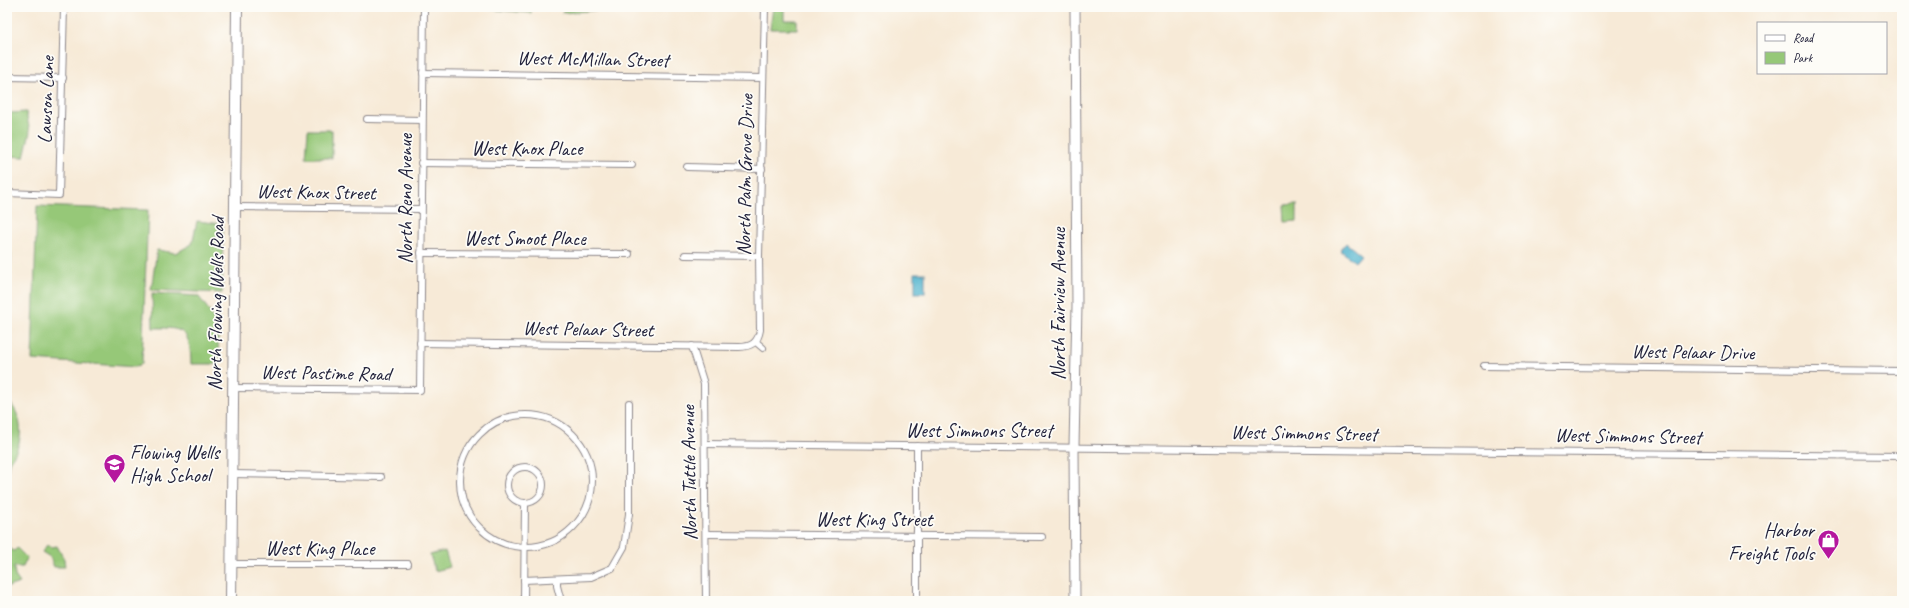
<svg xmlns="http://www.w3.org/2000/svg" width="1909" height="608" viewBox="0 0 1909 608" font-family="Caveat,sans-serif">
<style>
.green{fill:#96c878;stroke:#5c755a}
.water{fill:#4eb2cd;stroke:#386a84}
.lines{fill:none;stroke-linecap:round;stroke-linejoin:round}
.street-casing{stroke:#8c8689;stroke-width:8}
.secondary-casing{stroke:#8c8689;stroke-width:11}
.primary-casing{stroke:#8c8689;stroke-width:12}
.street{stroke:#fff;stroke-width:6}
.secondary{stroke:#fff;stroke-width:9}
.primary{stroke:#fff;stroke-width:10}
.labels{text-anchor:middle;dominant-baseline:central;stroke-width:3.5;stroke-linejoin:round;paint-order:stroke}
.street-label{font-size:20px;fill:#22223b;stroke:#fdfcf7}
.poi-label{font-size:20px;fill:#22223b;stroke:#fdfcf7;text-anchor:start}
</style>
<rect width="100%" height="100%" fill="#fdfcf7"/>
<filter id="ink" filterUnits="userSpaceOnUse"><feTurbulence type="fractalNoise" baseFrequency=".025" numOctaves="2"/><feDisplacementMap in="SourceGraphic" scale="8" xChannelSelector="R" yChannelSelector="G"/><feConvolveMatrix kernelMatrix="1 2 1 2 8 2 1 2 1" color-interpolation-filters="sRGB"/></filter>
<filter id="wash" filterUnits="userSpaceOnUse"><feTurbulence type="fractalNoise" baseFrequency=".012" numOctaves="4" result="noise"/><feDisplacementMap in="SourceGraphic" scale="16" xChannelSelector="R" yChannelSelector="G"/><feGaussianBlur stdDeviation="0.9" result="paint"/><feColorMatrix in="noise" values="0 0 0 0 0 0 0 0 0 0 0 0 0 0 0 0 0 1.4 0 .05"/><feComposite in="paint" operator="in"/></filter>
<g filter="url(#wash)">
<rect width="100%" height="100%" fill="#f7ead7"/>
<!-- green -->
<g class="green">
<path d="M 484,7 L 531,7 L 531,13 L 484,9 Z"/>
<path d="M 562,7 L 612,7 L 612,9 L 563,13 Z"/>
<path d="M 773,7 L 784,7 L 784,20 L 797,20 L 797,29 L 770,29 Z"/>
<path d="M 26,112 L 30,132 L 24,157 L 7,156 L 7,117 L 10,113 Z"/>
<path d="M 308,130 L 332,130 L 332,158 L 306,158 Z"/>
<path d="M 1297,204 L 1297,221 L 1285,222 L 1284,205 Z"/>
<path d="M 37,206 L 148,210 L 142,363 L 136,367 L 32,360 Z"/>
<path d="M 197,221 L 223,224 L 222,293 L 151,290 L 157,250 L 176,253 L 192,244 Z"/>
<path d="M 7,248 L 11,253 L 7,364 Z"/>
<path d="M 152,293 L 198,296 C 219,321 219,332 218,364 L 191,364 C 190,332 186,327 153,328 Z"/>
<path d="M 7,399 C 20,413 24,430 17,449 C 11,463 8,457 8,475 L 7,444 L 10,432 L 7,418 Z"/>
<path d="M 47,545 L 51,547 L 57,546 L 64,559 L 65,567 L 54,567 L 50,557 L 42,552 Z"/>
<path d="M 7,547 L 14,551 L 17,548 L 27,558 L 23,567 L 14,567 L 15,576 L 20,583 L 7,587 Z"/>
<path d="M 445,551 L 450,567 L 435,571 L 430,555 Z"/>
</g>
<!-- water -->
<g class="water">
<path d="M 1346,243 L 1361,255 L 1355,262 L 1340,250 Z"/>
<rect x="915" y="273" width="10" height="20"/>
</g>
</g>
<g filter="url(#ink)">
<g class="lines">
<defs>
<g id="street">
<path d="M 423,73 L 763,78"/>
<path d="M 7,77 L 63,78"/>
<path d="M 367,119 L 422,120"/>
<path d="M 421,163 L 632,165"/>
<path d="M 687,167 L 762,169"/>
<path d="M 7,193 L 59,195 L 64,7"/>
<path d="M 235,207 L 420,209"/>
<path d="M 421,253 L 629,254"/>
<path d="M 685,255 L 759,256"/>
<path d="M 756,342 L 763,348"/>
<path d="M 420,343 L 739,347 C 751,347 758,343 760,330 L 759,256 L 765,7"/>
<path d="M 692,346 L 704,384 L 706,601"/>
<path d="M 1484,366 L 1902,371"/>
<path d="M 232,388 L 420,390 L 424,7"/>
<circle cx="526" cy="481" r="66"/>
<path d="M 705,444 L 1902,456"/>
<path d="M 917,446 L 917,601"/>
<circle cx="525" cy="485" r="18"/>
<path d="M 232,474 L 381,477"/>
<path d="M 706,534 L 1042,537"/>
<path d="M 232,564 L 408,564"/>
<path d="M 557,579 L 557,586 L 561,601"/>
<path d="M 524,580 L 591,577 L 612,568 L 624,547 L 629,514 L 629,403"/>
<path d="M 524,601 L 525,503"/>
</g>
<path id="secondary" d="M 1075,7 L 1077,306 L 1074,446 L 1075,601"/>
<path id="primary" d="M 231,601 L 237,7"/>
</defs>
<!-- street casing -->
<use href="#street" class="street-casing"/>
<!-- secondary casing -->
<use href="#secondary" class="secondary-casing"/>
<!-- primary casing -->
<use href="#primary" class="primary-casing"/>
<!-- street -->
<use href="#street" class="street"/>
<!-- secondary -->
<use href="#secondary" class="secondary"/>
<!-- primary -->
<use href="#primary" class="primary"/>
</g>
</g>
<!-- icons -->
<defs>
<symbol id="school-pin" viewBox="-11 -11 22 30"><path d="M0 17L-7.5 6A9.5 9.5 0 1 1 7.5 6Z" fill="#b5179e" stroke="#fdfcf7"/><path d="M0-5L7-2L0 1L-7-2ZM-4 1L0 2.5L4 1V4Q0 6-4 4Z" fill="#fff"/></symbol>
<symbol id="shop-pin" viewBox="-11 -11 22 30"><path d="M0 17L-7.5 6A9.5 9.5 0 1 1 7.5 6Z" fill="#b5179e" stroke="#fdfcf7"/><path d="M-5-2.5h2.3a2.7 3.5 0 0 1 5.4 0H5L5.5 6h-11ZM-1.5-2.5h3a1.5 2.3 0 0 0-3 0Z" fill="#fff"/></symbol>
</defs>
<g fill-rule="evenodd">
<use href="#school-pin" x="102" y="452" width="25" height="34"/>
<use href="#shop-pin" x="1816" y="528" width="25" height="34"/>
</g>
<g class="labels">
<!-- street labels -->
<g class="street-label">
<text transform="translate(593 59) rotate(1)">West McMillan Street</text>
<text transform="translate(46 100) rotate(-88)">Lawson Lane</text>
<text x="527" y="148">West Knox Place</text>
<text transform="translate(745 175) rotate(-89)">North Palm Grove Drive</text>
<text transform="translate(316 192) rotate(1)">West Knox Street</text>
<text transform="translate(405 199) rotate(-90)">North Reno Avenue</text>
<text x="525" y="238">West Smoot Place</text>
<text transform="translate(216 304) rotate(-89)">North Flowing Wells Road</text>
<text transform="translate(1058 304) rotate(-90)">North Fairview Avenue</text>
<text transform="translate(588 329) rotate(1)">West Pelaar Street</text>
<text transform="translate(1693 352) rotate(1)">West Pelaar Drive</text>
<text transform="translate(326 373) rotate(1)">West Pastime Road</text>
<text x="979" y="430">West Simmons Street</text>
<text transform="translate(1304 433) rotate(1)">West Simmons Street</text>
<text transform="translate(1628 436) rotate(1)">West Simmons Street</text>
<text transform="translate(689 473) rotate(-91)">North Tuttle Avenue</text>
<text x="874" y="519">West King Street</text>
<text x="320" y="548">West King Place</text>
</g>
<!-- poi labels -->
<g class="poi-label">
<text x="130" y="452">Flowing Wells<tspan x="130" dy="23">High School</tspan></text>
<text x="1814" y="530" text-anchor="end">Harbor<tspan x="1814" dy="23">Freight Tools</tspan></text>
</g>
</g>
<!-- margin -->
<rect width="1909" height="608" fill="none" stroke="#fdfcf7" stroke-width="24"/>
<!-- legend -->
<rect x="1757" y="22" width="130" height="52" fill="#fdfcf7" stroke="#a5a5ac"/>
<rect x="1765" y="35" width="20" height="6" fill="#ffffff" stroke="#a5a5ac"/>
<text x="1793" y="42" font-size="12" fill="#22223b">Road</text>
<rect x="1765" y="52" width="20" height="12" fill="#96c878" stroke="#a5a5ac"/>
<text x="1793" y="62" font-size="12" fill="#22223b">Park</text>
</svg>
